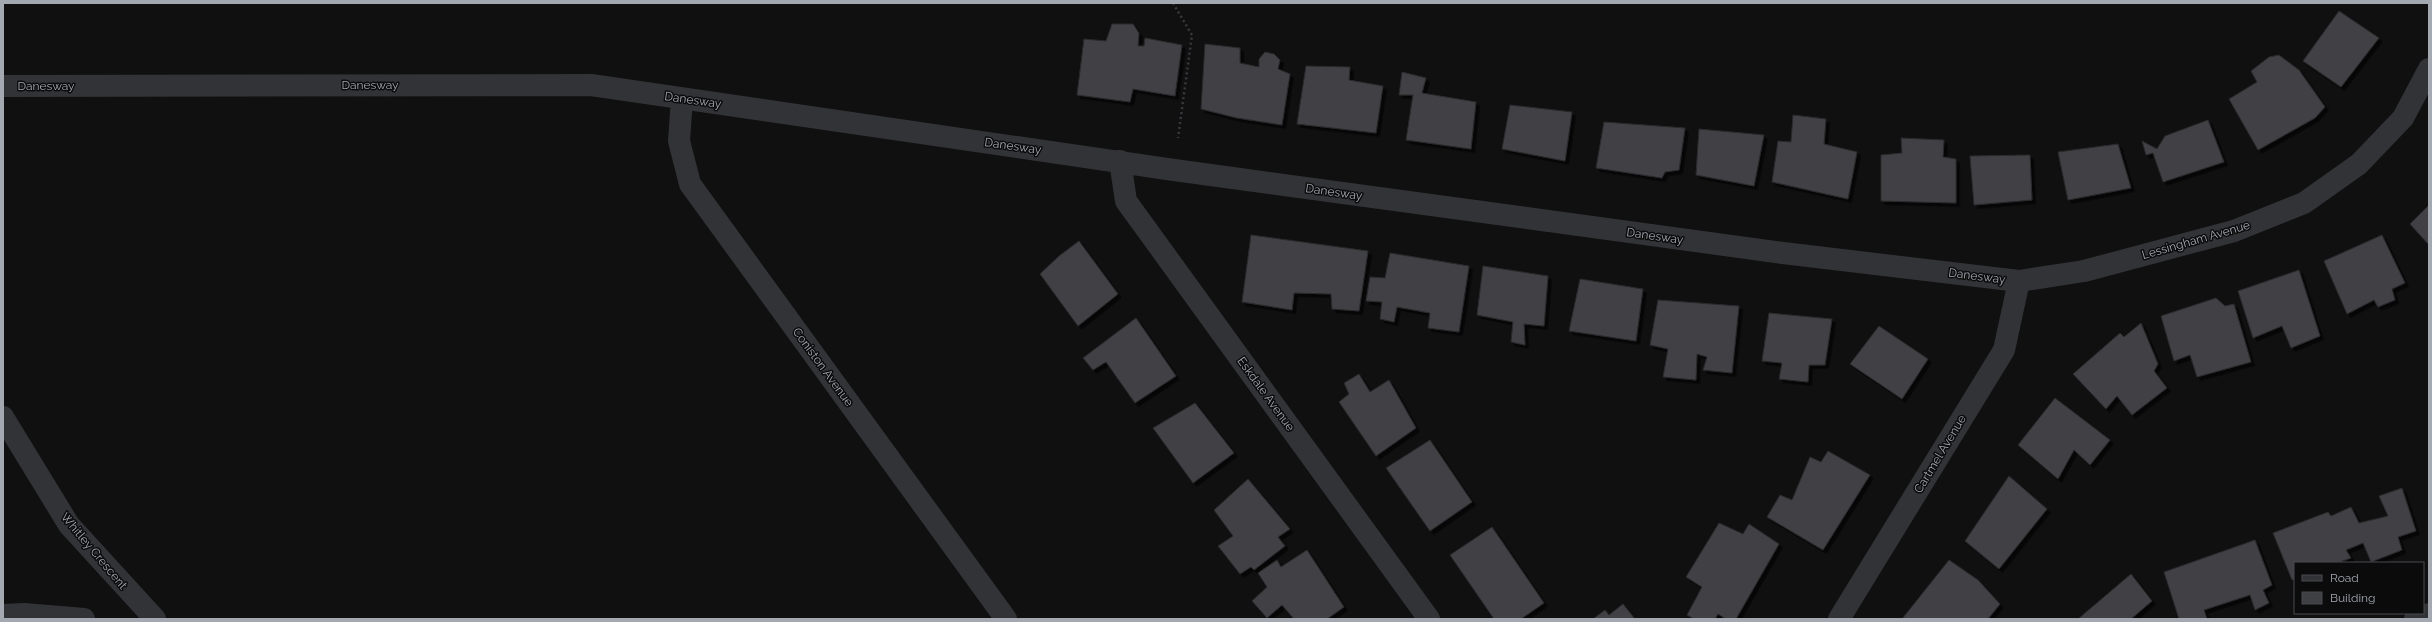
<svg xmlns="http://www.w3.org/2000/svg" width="2432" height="622" viewBox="0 0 2432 622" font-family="Raleway,sans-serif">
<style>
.building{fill:#3f4044;stroke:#2a2b2d;filter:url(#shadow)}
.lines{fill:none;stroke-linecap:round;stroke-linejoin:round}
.path{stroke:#383a3d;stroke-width:2.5;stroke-dasharray:2 3;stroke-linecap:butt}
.minor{stroke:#323336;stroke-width:22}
.labels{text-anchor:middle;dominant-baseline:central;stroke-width:3;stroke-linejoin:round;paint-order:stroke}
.street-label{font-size:12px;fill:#a3a8b1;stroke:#0b0b0c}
</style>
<defs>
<filter id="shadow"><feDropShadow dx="3.5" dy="3.5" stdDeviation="0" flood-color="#0009"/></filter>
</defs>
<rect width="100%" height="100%" fill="#101011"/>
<!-- building -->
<g class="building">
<path d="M 2339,11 L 2379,38 L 2341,87 L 2303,61 Z"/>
<path d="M 1112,24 L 1133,24 L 1139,33 L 1138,46 L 1144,46 L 1145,38 L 1182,45 L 1175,96 L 1133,89 L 1130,102 L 1077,95 L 1084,39 L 1106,41 Z"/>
<path d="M 1205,44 L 1240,48 L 1240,63 L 1259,67 L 1259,59 L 1265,52 L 1274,54 L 1280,60 L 1278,69 L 1290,74 L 1282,125 L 1237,118 L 1201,109 Z"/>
<path d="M 2279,55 L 2299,70 L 2325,107 L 2315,118 L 2258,150 L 2229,99 L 2257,82 L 2251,71 L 2269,57 Z"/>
<path d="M 1306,66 L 1350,67 L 1349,80 L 1383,86 L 1376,133 L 1297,124 Z"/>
<path d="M 1402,72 L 1426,78 L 1422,93 L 1476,102 L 1471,149 L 1406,140 L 1413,95 L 1399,95 Z"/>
<path d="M 1510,105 L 1572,112 L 1565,161 L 1502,149 Z"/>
<path d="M 1793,115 L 1826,119 L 1824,144 L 1857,152 L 1848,199 L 1772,182 L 1778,141 L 1791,142 Z"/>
<path d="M 2208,120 L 2224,162 L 2163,182 L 2153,153 L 2146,155 L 2142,141 L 2157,149 L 2165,136 Z"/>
<path d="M 1604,122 L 1685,128 L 1679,170 L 1665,172 L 1662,178 L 1596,168 Z"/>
<path d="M 1699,129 L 1764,135 L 1754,186 L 1696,175 Z"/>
<path d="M 1901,138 L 1944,140 L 1943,157 L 1956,159 L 1956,203 L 1881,201 L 1881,155 L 1902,153 Z"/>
<path d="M 2118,144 L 2131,188 L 2068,200 L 2058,152 Z"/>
<path d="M 2030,155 L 2032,200 L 1974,205 L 1970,156 Z"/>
<path d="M 2429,205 L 2429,245 L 2410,224 Z"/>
<path d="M 1251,235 L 1368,251 L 1359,311 L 1332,309 L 1331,294 L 1294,293 L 1292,310 L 1242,302 Z"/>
<path d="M 2382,235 L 2405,283 L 2392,289 L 2395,300 L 2378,307 L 2374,300 L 2347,314 L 2324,261 Z"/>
<path d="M 1079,241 L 1118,294 L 1078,326 L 1040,274 L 1059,256 Z"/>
<path d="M 1390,253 L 1469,266 L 1459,332 L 1428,328 L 1430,313 L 1397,307 L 1394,322 L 1380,319 L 1382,302 L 1366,301 L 1370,277 L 1385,278 Z"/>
<path d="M 1483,266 L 1548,276 L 1544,326 L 1524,324 L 1525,345 L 1511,342 L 1513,322 L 1477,315 Z"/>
<path d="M 2299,270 L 2320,336 L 2291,348 L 2282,326 L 2253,338 L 2238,291 Z"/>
<path d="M 1580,279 L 1643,289 L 1636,341 L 1569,331 Z"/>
<path d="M 2216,298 L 2225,306 L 2234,304 L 2251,362 L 2197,377 L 2190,355 L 2174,361 L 2161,316 Z"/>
<path d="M 1658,300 L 1739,306 L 1732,373 L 1703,370 L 1707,357 L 1697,354 L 1696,380 L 1663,377 L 1668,349 L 1650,345 Z"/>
<path d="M 1769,313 L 1832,319 L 1825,365 L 1809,365 L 1808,382 L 1779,379 L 1782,363 L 1762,361 Z"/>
<path d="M 1136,318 L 1176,376 L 1135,403 L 1106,362 L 1093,370 L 1083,358 Z"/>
<path d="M 2141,323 L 2158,364 L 2154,371 L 2167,388 L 2132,415 L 2117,396 L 2106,409 L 2073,374 L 2120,333 L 2124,337 Z"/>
<path d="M 1879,326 L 1928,359 L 1902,399 L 1850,364 Z"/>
<path d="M 1359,374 L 1370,392 L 1389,380 L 1416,428 L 1376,456 L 1339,402 L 1349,394 L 1344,383 Z"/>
<path d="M 2055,398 L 2110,440 L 2090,465 L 2074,450 L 2058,479 L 2018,445 Z"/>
<path d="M 1195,403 L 1234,453 L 1193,483 L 1153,428 Z"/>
<path d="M 1430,440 L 1472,502 L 1430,531 L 1386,468 Z"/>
<path d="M 1828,451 L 1870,475 L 1823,550 L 1767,517 L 1780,495 L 1792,500 L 1810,457 L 1821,462 Z"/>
<path d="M 2009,476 L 2047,509 L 1999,569 L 1965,541 Z"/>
<path d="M 1248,479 L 1290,529 L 1278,537 L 1285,546 L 1254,570 L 1251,567 L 1240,574 L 1218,546 L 1233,536 L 1214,510 Z"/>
<path d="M 2402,488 L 2416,531 L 2398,537 L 2402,550 L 2371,562 L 2363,543 L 2346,550 L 2351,558 L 2337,563 L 2295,563 L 2295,579 L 2292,580 L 2273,533 L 2328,512 L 2331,516 L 2351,507 L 2359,523 L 2388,516 L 2379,496 Z"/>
<path d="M 1719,523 L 1743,534 L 1749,524 L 1779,544 L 1736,619 L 1726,619 L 1718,614 L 1715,619 L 1694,619 L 1687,615 L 1702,587 L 1686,577 Z"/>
<path d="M 1492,527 L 1544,603 L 1521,619 L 1494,619 L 1450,555 Z"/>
<path d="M 2255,540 L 2272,585 L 2263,590 L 2269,603 L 2255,610 L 2250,595 L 2204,610 L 2207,619 L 2179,619 L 2164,572 Z"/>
<path d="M 1307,550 L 1344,607 L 1327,619 L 1294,619 L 1282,605 L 1267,618 L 1252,601 L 1267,587 L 1258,573 L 1277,560 L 1281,567 Z"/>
<path d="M 1949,560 L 1978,580 L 2000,604 L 1988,619 L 1902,619 Z"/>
<path d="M 2131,574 L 2152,601 L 2131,619 L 2078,619 Z"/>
<path d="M 1623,604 L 1635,619 L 1593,619 L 1605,610 L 1609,615 Z"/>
</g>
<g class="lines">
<!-- path -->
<path class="path" d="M 1173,3 L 1192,35 L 1178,138"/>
<!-- minor -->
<g class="minor">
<path d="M 3,86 L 591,85 L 1174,170 L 1783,253 L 2019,281 L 2084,271 L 2234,231 L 2304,203 L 2359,164 L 2403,118 L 2429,69"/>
<path d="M 682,99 L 679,141 L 690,184 L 1006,619"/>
<path d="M 1120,161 L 1126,201 L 1429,619"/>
<path d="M 3,417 L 69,525 L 155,619"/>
<path d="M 3,615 L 24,614 L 84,619"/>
<path d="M 1839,619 L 2004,350 L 2019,281"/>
<path d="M 2415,619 L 2429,614"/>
</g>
</g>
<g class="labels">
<!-- street labels -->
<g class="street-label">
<text x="370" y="85">Danesway</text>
<text x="46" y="86">Danesway</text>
<text transform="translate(693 100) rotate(8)">Danesway</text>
<text transform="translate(1013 146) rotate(8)">Danesway</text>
<text transform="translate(1334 192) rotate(8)">Danesway</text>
<text transform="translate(1655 236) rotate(8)">Danesway</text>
<text transform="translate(2196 240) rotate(-16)">Lessingham Avenue</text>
<text transform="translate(1977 276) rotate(7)">Danesway</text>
<text transform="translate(823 367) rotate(54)">Coniston Avenue</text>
<text transform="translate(1266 394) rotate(54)">Eskdale Avenue</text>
<text transform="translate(1940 454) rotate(-59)">Cartmel Avenue</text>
<text transform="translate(94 551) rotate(50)">Whitley Crescent</text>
</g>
</g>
<!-- border -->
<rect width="2432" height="622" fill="none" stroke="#a3a8b1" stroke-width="8"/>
<!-- legend -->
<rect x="2294" y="562" width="130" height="52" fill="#0b0b0c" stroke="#484a4e"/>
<rect x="2302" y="575" width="20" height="6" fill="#323336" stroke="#484a4e"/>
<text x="2330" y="582" font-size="12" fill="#a3a8b1">Road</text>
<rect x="2302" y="592" width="20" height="12" fill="#3f4044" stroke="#484a4e"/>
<text x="2330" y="602" font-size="12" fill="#a3a8b1">Building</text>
</svg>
